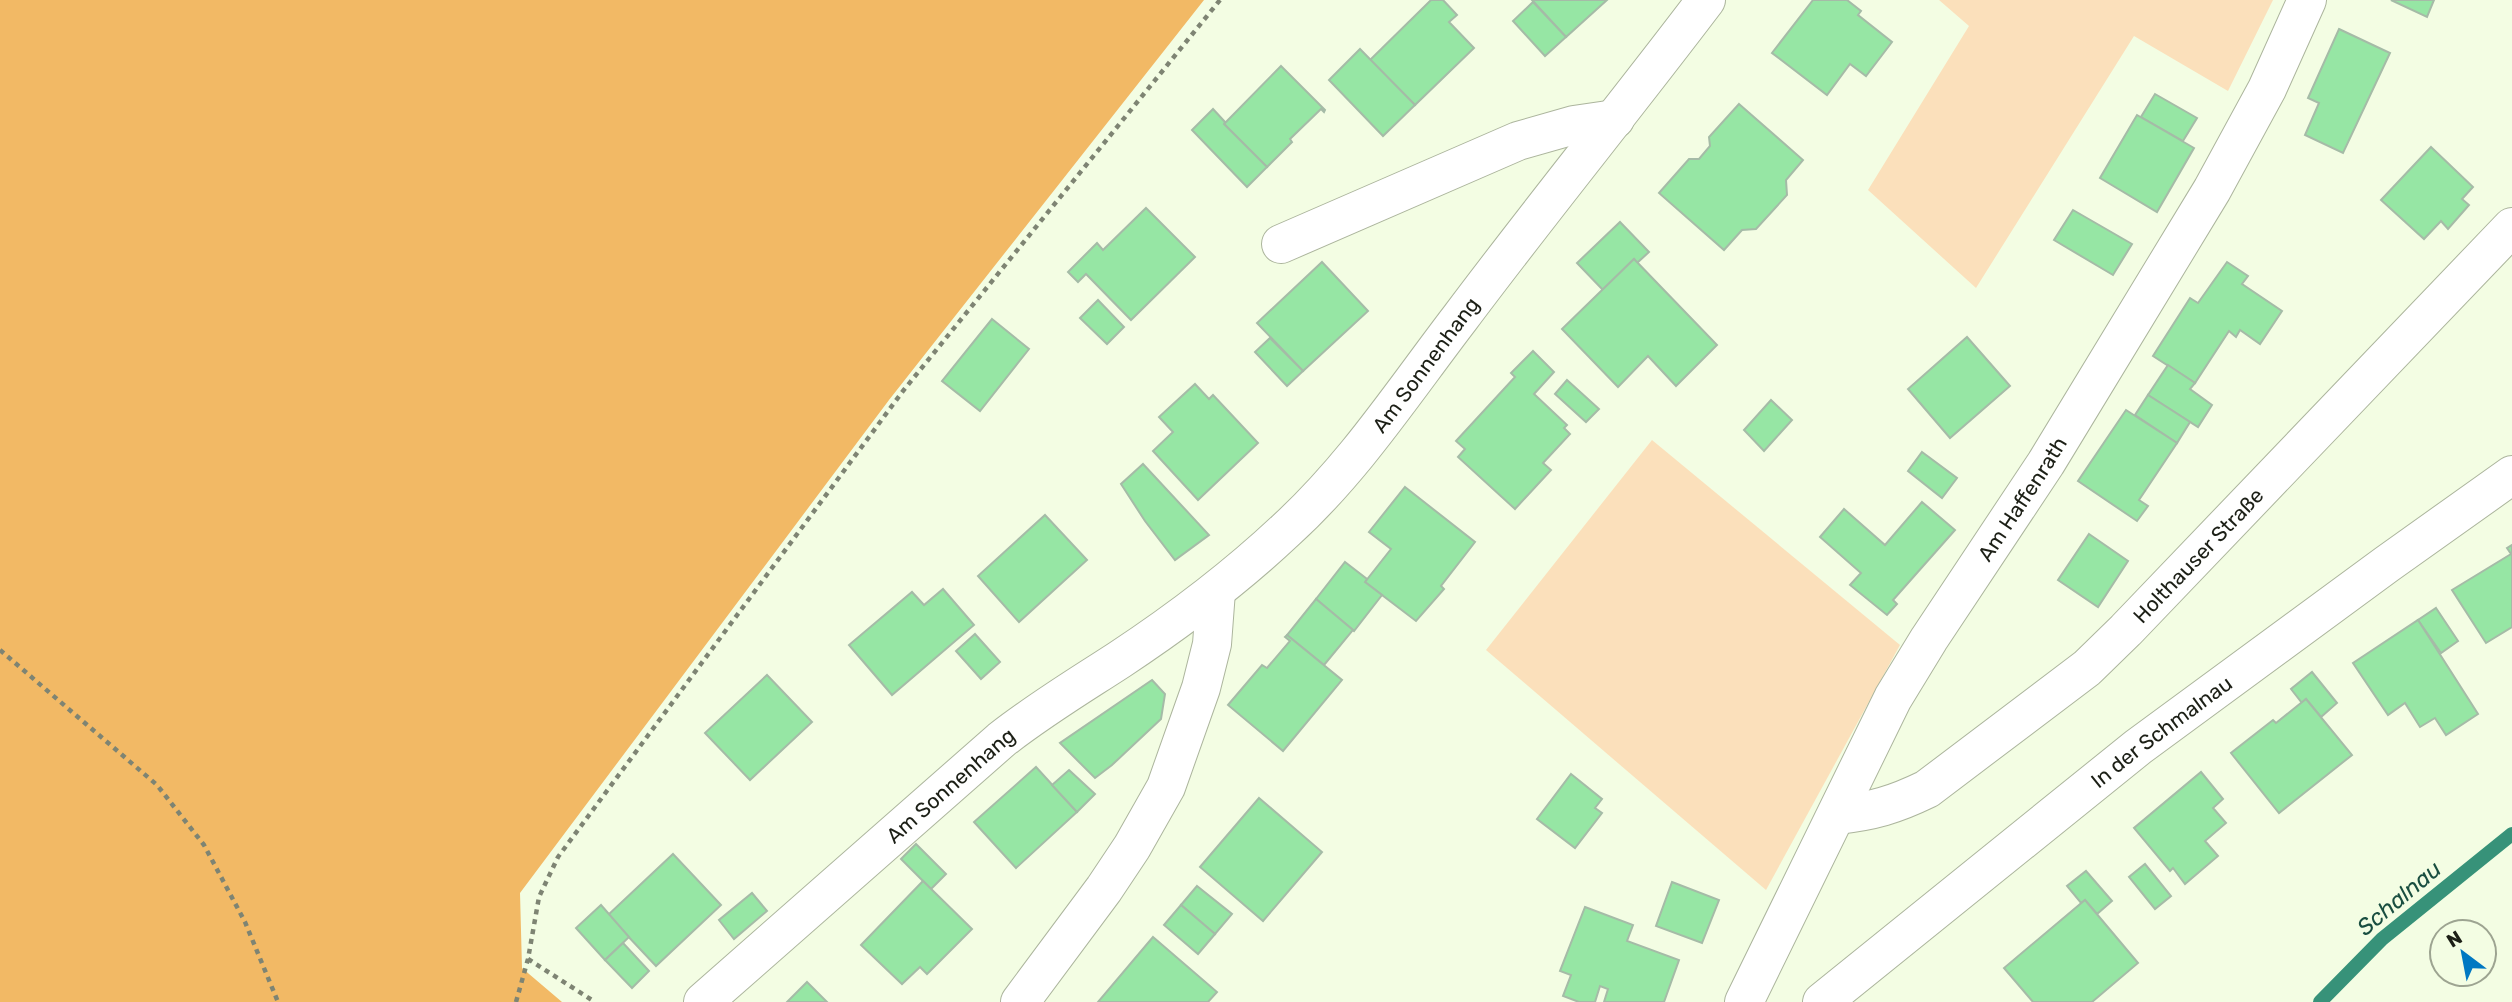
<svg xmlns="http://www.w3.org/2000/svg" width="2512" height="1002" viewBox="0 0 2512 1002" font-family="Rubik,sans-serif">
<style>
.green{fill:#fbe0bb}
.forest{fill:#f2b965}
.lines{fill:none;stroke-linecap:round;stroke-linejoin:round}
.stream{stroke:#379279;stroke-width:14}
.building{fill:#96e6a4;stroke:#a5bba7;stroke-width:2}
.minor-casing{stroke:#acb59d;stroke-width:40}
.path{stroke:#7e8473;stroke-width:4.5;stroke-dasharray:5 5;stroke-linecap:butt}
.minor{stroke:#fff;stroke-width:38}
.labels{text-anchor:middle;dominant-baseline:central;stroke-width:5;stroke-linejoin:round;paint-order:stroke}
.street-label{font-size:21px;fill:#1c1f16;stroke:#f3fde3}
.water-label{font-size:23px;font-style:italic;fill:#194e40;stroke:#f3fde3}
</style>
<rect width="100%" height="100%" fill="#f3fde3"/>
<!-- green -->
<g class="green">
<path d="M 1939,0 L 2273,0 L 2228,91 L 2134,36 L 1976,288 L 1868,190 L 1969,26 Z"/>
<path d="M 1652,440 L 1900,645 L 1766,890 L 1486,650 Z"/>
</g>
<!-- forest -->
<path class="forest" d="M 0,0 L 1204,0 L 889,400 L 520,893 L 522,968 L 562,1002 L 0,1002 Z"/>
<g class="lines">
<!-- stream -->
<path class="stream" d="M 2320,1002 L 2382,939 L 2512,834"/>
</g>
<!-- building -->
<g class="building">
<path d="M 1431,0 L 1443,0 L 1457,15 L 1449,22 L 1474,48 L 1415,105 L 1370,60 Z"/>
<path d="M 1532,0 L 1607,0 L 1566,37 Z"/>
<path d="M 1813,0 L 1847,0 L 1861,11 L 1858,15 L 1892,42 L 1866,76 L 1850,64 L 1827,95 L 1772,53 Z"/>
<path d="M 2391,0 L 2434,0 L 2427,17 Z"/>
<path d="M 1533,2 L 1566,37 L 1545,56 L 1513,21 Z"/>
<path d="M 2339,29 L 2390,53 L 2343,153 L 2305,135 L 2319,103 L 2308,98 Z"/>
<path d="M 1360,49 L 1415,105 L 1383,136 L 1329,80 Z"/>
<path d="M 1281,66 L 1325,110 L 1324,112 L 1321,109 L 1290,139 L 1292,142 L 1267,167 L 1224,124 Z"/>
<path d="M 2155,94 L 2197,118 L 2183,141 L 2141,117 Z"/>
<path d="M 1739,104 L 1803,160 L 1786,180 L 1787,195 L 1756,229 L 1742,230 L 1724,250 L 1659,193 L 1689,159 L 1699,159 L 1710,146 L 1709,137 Z"/>
<path d="M 1213,109 L 1225,122 L 1224,124 L 1267,167 L 1247,187 L 1192,130 Z"/>
<path d="M 2137,115 L 2194,148 L 2157,212 L 2100,178 Z"/>
<path d="M 2431,147 L 2473,187 L 2462,199 L 2469,205 L 2448,229 L 2441,221 L 2424,239 L 2381,200 Z"/>
<path d="M 1146,208 L 1195,257 L 1131,320 L 1086,274 L 1078,282 L 1068,272 L 1097,243 L 1103,250 Z"/>
<path d="M 2073,210 L 2132,244 L 2113,275 L 2054,240 Z"/>
<path d="M 1620,222 L 1649,252 L 1637,263 L 1634,259 L 1603,290 L 1577,263 Z"/>
<path d="M 1634,259 L 1717,345 L 1676,386 L 1648,356 L 1618,387 L 1562,329 Z"/>
<path d="M 1322,262 L 1368,311 L 1303,371 L 1257,323 Z"/>
<path d="M 2227,262 L 2248,276 L 2242,284 L 2282,311 L 2260,344 L 2240,330 L 2236,337 L 2229,331 L 2195,383 L 2153,356 L 2190,298 L 2198,303 Z"/>
<path d="M 1098,300 L 1124,327 L 1107,344 L 1080,318 Z"/>
<path d="M 992,319 L 1029,349 L 980,411 L 942,381 Z"/>
<path d="M 1967,337 L 2010,386 L 1950,438 L 1908,389 Z"/>
<path d="M 1270,338 L 1303,371 L 1287,386 L 1255,352 Z"/>
<path d="M 1533,351 L 1554,372 L 1534,394 L 1567,425 L 1564,428 L 1570,434 L 1543,463 L 1551,470 L 1515,509 L 1458,457 L 1465,449 L 1456,441 L 1515,377 L 1511,373 Z"/>
<path d="M 2168,365 L 2195,383 L 2190,389 L 2212,405 L 2198,427 L 2148,395 Z"/>
<path d="M 1567,380 L 1599,409 L 1586,422 L 1555,394 Z"/>
<path d="M 1195,384 L 1209,399 L 1213,395 L 1258,443 L 1198,500 L 1153,451 L 1173,432 L 1159,417 Z"/>
<path d="M 2148,395 L 2190,422 L 2177,443 L 2135,415 Z"/>
<path d="M 1771,400 L 1792,420 L 1764,451 L 1744,430 Z"/>
<path d="M 2126,410 L 2177,443 L 2139,500 L 2148,506 L 2137,521 L 2078,481 Z"/>
<path d="M 1922,452 L 1957,478 L 1942,498 L 1908,471 Z"/>
<path d="M 1143,464 L 1209,535 L 1175,560 L 1145,521 L 1121,484 Z"/>
<path d="M 1405,487 L 1475,542 L 1441,586 L 1444,589 L 1416,621 L 1365,582 L 1391,549 L 1369,532 Z"/>
<path d="M 1922,502 L 1955,530 L 1893,600 L 1897,604 L 1887,615 L 1850,585 L 1861,573 L 1820,537 L 1844,509 L 1885,545 Z"/>
<path d="M 1045,515 L 1087,560 L 1019,622 L 978,576 Z"/>
<path d="M 2089,534 L 2128,561 L 2098,607 L 2058,580 Z"/>
<path d="M 2512,545 L 2512,627 L 2486,643 L 2452,590 L 2511,554 L 2507,548 Z"/>
<path d="M 1345,562 L 1367,579 L 1365,582 L 1382,595 L 1354,631 L 1316,599 Z"/>
<path d="M 943,589 L 974,625 L 892,695 L 849,645 L 912,592 L 924,605 Z"/>
<path d="M 1316,599 L 1353,630 L 1324,665 L 1287,635 Z"/>
<path d="M 2436,608 L 2458,641 L 2441,653 L 2418,620 Z"/>
<path d="M 2418,620 L 2478,714 L 2446,735 L 2435,718 L 2420,727 L 2405,703 L 2388,715 L 2353,663 Z"/>
<path d="M 975,634 L 1000,662 L 981,679 L 956,651 Z"/>
<path d="M 1287,635 L 1342,680 L 1283,751 L 1228,705 L 1262,665 L 1267,668 L 1290,641 L 1285,637 Z"/>
<path d="M 2312,672 L 2337,703 L 2321,717 L 2306,699 L 2302,703 L 2291,689 Z"/>
<path d="M 767,675 L 812,722 L 750,780 L 705,733 Z"/>
<path d="M 1152,680 L 1165,694 L 1161,719 L 1112,765 L 1095,778 L 1060,743 Z"/>
<path d="M 2306,699 L 2352,755 L 2279,813 L 2231,753 L 2273,720 L 2276,723 Z"/>
<path d="M 1036,767 L 1077,812 L 1016,868 L 974,822 Z"/>
<path d="M 1069,770 L 1095,794 L 1077,812 L 1052,785 Z"/>
<path d="M 2201,772 L 2223,799 L 2213,808 L 2226,823 L 2205,841 L 2218,856 L 2185,884 L 2173,868 L 2170,871 L 2134,828 Z"/>
<path d="M 1571,774 L 1602,799 L 1595,808 L 1602,813 L 1575,848 L 1537,819 Z"/>
<path d="M 1259,798 L 1322,852 L 1263,921 L 1200,867 Z"/>
<path d="M 916,844 L 946,874 L 931,889 L 901,859 Z"/>
<path d="M 673,854 L 721,905 L 656,966 L 608,915 Z"/>
<path d="M 2145,864 L 2171,896 L 2155,909 L 2129,877 Z"/>
<path d="M 2086,871 L 2112,901 L 2097,914 L 2085,900 L 2081,903 L 2067,886 Z"/>
<path d="M 923,881 L 972,929 L 927,974 L 920,967 L 902,984 L 861,945 Z"/>
<path d="M 1672,882 L 1719,900 L 1702,943 L 1656,926 Z"/>
<path d="M 1197,886 L 1232,914 L 1215,934 L 1181,905 Z"/>
<path d="M 752,893 L 767,911 L 734,939 L 719,920 Z"/>
<path d="M 2085,900 L 2138,963 L 2092,1002 L 2033,1002 L 2004,968 Z"/>
<path d="M 601,905 L 629,937 L 605,960 L 576,928 Z"/>
<path d="M 1181,905 L 1215,934 L 1198,954 L 1164,925 Z"/>
<path d="M 1585,907 L 1633,925 L 1627,941 L 1679,960 L 1664,1002 L 1604,1002 L 1608,989 L 1600,986 L 1595,1002 L 1579,1002 L 1563,996 L 1571,975 L 1560,971 Z"/>
<path d="M 1153,937 L 1217,992 L 1208,1002 L 1098,1002 Z"/>
<path d="M 623,943 L 649,971 L 632,988 L 605,960 Z"/>
<path d="M 807,982 L 827,1002 L 787,1002 Z"/>
</g>
<g class="lines">
<defs>
<g id="minor">
<path d="M 1281,244 L 1518,141 L 1574,125 L 1615,119"/>
<path id="s1" d="M 1837,815 C 1873,811 1894,805 1927,789 L 2087,668 L 2126,630 L 2512,227"/>
<path id="s2" d="M 703,1002 L 1001,740 C 1039,710 1079,686 1119,660 C 1178,621 1235,578 1286,530 C 1354,468 1404,391 1460,318 C 1540,211 1625,107 1706,0"/>
<path d="M 1020,1002 L 1104,889 L 1132,847 L 1166,787 L 1201,688 L 1212,644 L 1216,591"/>
<path id="s3" d="M 1744,1002 L 1893,698 L 1929,639 L 2046,463 L 2212,190 L 2267,89 L 2307,0"/>
<path id="s4" d="M 1822,1002 L 2138,747 L 2387,564 L 2512,475"/>
</g>
</defs>
<!-- minor casing -->
<use href="#minor" class="minor-casing"/>
<!-- path -->
<g class="path">
<path d="M 0,650 L 157,785 L 204,845 L 245,922 L 278,1002"/>
<path d="M 528,959 L 595,1002"/>
<path d="M 516,1002 L 528,959 L 539,897 L 558,857 L 903,391 L 1220,0"/>
</g>
<!-- minor -->
<use href="#minor" class="minor"/>
</g>
<g class="labels">
<!-- street labels -->
<g class="street-label">
<text stroke="none"><textPath href="#s2" startOffset="968">Am Sonnenhang</textPath></text>
<text stroke="none"><textPath href="#s3" startOffset="576">Am Haffenrath</textPath></text>
<text stroke="none"><textPath href="#s1" startOffset="453">Holthauser Straße</textPath></text>
<text stroke="none"><textPath href="#s4" startOffset="434">In der Schmalnau</textPath></text>
<text stroke="none"><textPath href="#s2" startOffset="329">Am Sonnenhang</textPath></text>
</g>
<!-- water labels -->
<g class="water-label">
<text transform="translate(2399 898) rotate(-40)">Schalnau</text>
</g>
</g>
<!-- north arrow -->
<g transform="translate(2463 953) rotate(328)"><circle r="33" fill="#f3fde3" stroke="#9da491" stroke-width="2"/>
<path d="M0-5L12 26L0 18L-12 26Z" fill="#0078c2"/>
<text y="-10" font-size="19" font-weight="bold" text-anchor="middle" fill="#1c1f16">N</text>
</g>
</svg>
